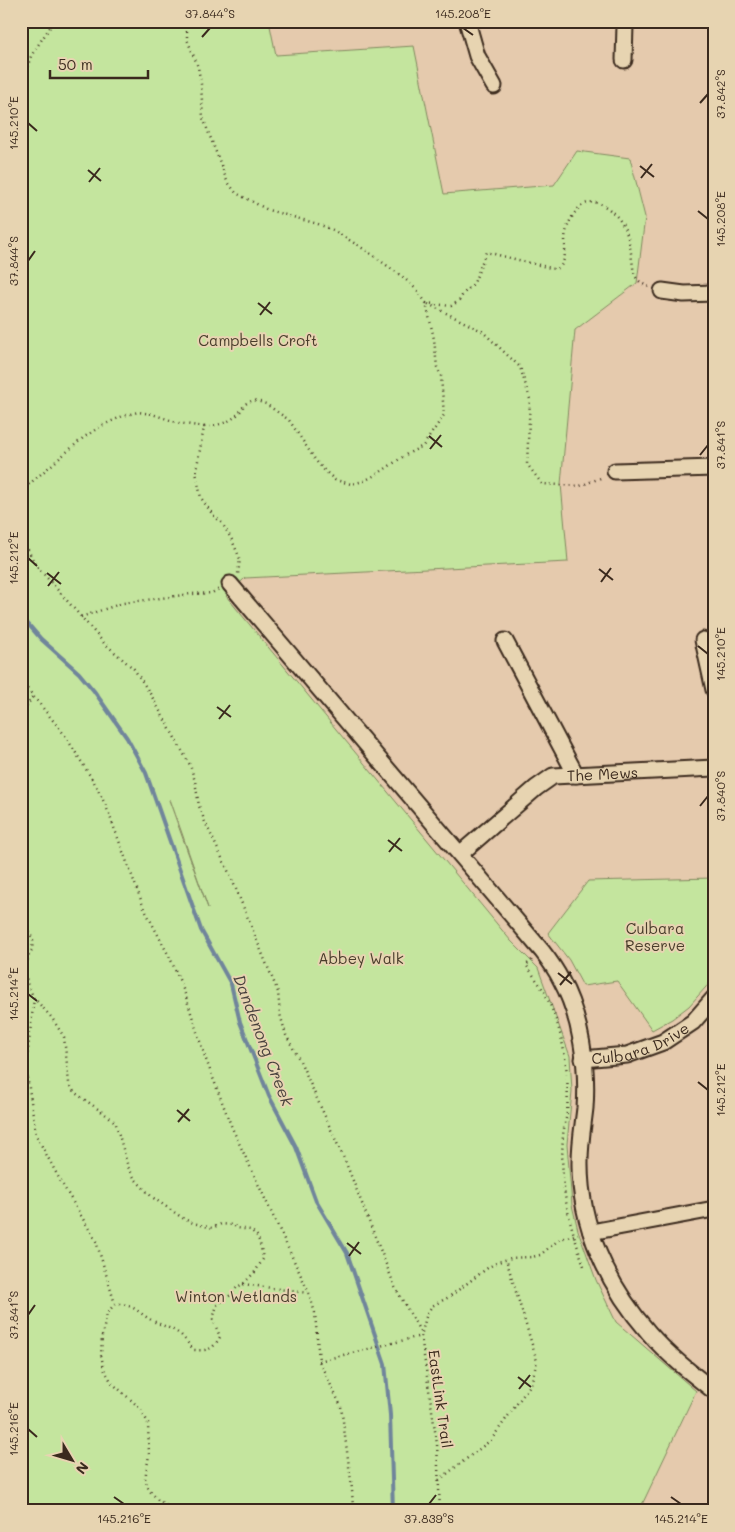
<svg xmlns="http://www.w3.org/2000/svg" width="735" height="1532" viewBox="0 0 735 1532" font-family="Mali,sans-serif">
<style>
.green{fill:#c4e59e;stroke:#80885e;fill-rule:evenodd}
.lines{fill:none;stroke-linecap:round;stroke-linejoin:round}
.stream{stroke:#70859b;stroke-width:4}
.street-casing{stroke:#3b2a1e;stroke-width:19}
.path{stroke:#3b2a1e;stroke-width:2.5;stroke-dasharray:1 4;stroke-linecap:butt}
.street{stroke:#e7d4b1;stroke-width:15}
.ticks{fill:none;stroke:#3b2a1e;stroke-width:2}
.labels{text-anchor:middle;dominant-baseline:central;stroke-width:4;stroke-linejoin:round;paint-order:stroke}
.park-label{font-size:15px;fill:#493d2b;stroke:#e7d4b1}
.street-label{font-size:15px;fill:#3b2a1e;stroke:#e7d4b1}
.water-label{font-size:16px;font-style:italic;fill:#48413d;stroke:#e7d4b1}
.neatline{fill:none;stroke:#3b2a1e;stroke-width:2}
.ticks-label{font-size:12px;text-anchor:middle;fill:#3b2a1e}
</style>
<rect width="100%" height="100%" fill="#e5caad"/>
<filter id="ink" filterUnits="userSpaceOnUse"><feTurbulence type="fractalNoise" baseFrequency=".02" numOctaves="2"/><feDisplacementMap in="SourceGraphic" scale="10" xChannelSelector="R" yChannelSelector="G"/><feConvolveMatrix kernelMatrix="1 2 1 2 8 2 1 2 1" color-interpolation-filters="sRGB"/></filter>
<g filter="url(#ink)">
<!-- green -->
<g class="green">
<path d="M 21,21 L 269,21 L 276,55 L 414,46 L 444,194 L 554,185 L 577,151 L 630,158 L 645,217 L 637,283 L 575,330 L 561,484 L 568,562 L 245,578 L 226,596 L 511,941 L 538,968 L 570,1056 L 572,1091 L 567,1144 L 572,1205 L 578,1230 L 596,1280 L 616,1322 L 696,1391 L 639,1511 L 21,1511 ZM 170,799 L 208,908 L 169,800 Z"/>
<path d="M 714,878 L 714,978 L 689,1006 L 672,1019 L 652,1030 L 617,981 L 583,986 L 569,960 L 548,933 L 588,881 Z"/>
</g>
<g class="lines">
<!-- stream -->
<path class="stream" d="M 21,616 L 41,639 L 79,673 L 94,691 L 127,738 L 146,773 L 201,930 L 231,984 L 240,1022 L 269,1096 L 296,1147 L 316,1201 L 347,1253 L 385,1364 L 390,1415 L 393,1511"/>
<defs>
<g id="street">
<path d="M 467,21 L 477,56 L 494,86"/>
<path d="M 624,60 L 625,25 L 627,21"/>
<path d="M 662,291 L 684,294 L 714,293"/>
<path d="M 615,471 L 714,468"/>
<path d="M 230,584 L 542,951 C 549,960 556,970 561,980 C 581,1017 588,1066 585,1108 C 583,1126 580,1143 580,1161 C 579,1225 608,1286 649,1333 C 668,1355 691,1373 714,1391"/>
<path d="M 703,640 L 714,690"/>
<path d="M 505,641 L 576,775"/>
<path id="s1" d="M 460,854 L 536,788 L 553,776 L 714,768"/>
<path id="s2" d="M 583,1059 L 627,1055 L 663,1042 L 693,1022 L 714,998"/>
<path d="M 591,1232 L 714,1209"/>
</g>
</defs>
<!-- street casing -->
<use href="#street" class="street-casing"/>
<!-- path -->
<g class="path">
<path d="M 187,21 L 187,39 L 198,67 L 201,84 L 203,118 L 227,181 L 236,193 L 268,210 L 318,224 L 333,230 L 367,251 L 404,278 L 418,291 L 426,303 L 434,339 L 437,367 L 441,376 L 444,415 L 423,446 L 407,454 L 379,473 L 364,481 L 351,484 L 335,480 L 325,471 L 316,461 L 289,420 L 266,404 L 254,400 C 240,405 246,406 237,415 C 227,424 217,425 204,427 L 196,472 L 201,498 L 213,515 L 222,523 L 232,540 L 240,559 L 238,574"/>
<path d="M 21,86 L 31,56 L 54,21"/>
<path d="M 426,303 L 451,306 L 459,301 L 463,294 L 474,283 L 486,252 L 555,269 L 559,268 C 569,257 563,244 566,232 C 571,213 585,193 606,207 C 626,221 629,238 632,260 C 633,265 633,271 635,275 C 637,281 644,285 649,287"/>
<path d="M 428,304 L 482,331 L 520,367 L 530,399 L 527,464 L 542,484 L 580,486 L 603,477"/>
<path d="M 21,491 L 83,438 L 101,426 L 123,416 L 138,412 L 152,414 L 179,423 L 204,427"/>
<path d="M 21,536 L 35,564 L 104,643 L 134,669 L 151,695 L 190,765 L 195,781 L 199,806 L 205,822 L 231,877 L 278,992 L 280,1014 L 286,1035 L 300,1061 L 346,1163 L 395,1287 L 421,1333"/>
<path d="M 81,617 L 123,603 L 191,594 L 212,593 L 219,589"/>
<path d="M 21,681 L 64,734 L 94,782 L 106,806 L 144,908 L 171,960 L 185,994 L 205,1057 L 232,1128 L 309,1293 L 315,1313 L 319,1361 L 341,1406 L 352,1489 L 353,1511"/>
<path d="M 21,715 L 33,696"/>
<path d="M 21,925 L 30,933 L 33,941 L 32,950 L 29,954 L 25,972 L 28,986 L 34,998 L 52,1018 L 64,1037 L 69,1083 L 74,1092 L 112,1119 L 116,1124 L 128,1167 L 135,1179 L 152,1197 L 184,1219 L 193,1223 L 212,1228 L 221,1224 L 233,1225 L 237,1228 L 251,1230 L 257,1236 L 260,1243 L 263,1259 L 255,1272 L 243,1284 L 237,1287 L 232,1294 L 217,1305 L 213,1319 L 220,1337 C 213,1349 209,1351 194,1350 C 189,1345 186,1340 181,1335 C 172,1328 163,1326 153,1321 C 138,1313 133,1303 115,1304 L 107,1313 L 102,1336 L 101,1355 L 104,1369 L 112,1383 L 141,1409 L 148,1423 L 149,1455 L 145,1479 L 149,1490 L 158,1500 L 175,1511"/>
<path d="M 532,960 L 526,965 C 532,973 538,982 543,990 C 563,1027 570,1071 567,1112 C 566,1120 564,1127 563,1135 C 562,1149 562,1163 563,1177 C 565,1208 574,1237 584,1266"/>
<path d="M 34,998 L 26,1068 L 36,1135 L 61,1182 L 96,1241 L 115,1304"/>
<path d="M 243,1284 L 308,1293"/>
<path d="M 319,1361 L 421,1336"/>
<path d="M 439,1480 L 491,1440 L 531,1384 L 537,1361 L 506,1259"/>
<path d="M 440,1511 L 437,1444 L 421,1336 L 427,1313 L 432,1306 L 449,1297 L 489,1267 L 498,1262 L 511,1258 L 532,1257 L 540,1255 L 560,1239 L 578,1234"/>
</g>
<!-- street -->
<use href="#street" class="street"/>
</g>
</g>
<!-- ticks -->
<path class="ticks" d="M 463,28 L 473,35M 202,37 L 210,28M 700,103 L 708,94M 28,123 L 37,131M 640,166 L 654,177M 88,170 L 101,181M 641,178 L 652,164M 89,182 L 100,168M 698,211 L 708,219M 28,261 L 35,251M 258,303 L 272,314M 260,315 L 270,302M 429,436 L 442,447M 430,449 L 441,435M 700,455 L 708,445M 28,558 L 37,566M 599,569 L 613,580M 47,573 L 61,584M 601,582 L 611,568M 48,586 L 59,572M 698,646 L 708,654M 217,707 L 231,717M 219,719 L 230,705M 700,806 L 708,796M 388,840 L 402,851M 389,852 L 400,838M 558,973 L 572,984M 560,985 L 571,972M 28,994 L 37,1001M 698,1082 L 708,1090M 177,1110 L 190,1121M 178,1122 L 189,1109M 347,1243 L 361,1254M 349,1256 L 359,1242M 28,1315 L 35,1305M 518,1377 L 531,1387M 519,1389 L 530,1375M 28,1429 L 37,1437M 114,1497 L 124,1504M 671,1497 L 681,1504M 429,1504 L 436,1495"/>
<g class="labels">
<!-- park labels -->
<g class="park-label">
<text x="258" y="340">Campbells Croft</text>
<text x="655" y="928">Culbara<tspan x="655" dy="17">Reserve</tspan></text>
<text x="361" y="958">Abbey Walk</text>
<text x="236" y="1296">Winton Wetlands</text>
</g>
<!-- street labels -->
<g class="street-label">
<text stroke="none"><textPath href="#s1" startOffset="171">The Mews</textPath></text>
<text stroke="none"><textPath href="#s2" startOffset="60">Culbara Drive</textPath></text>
<text transform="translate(441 1399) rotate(82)">EastLink Trail</text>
</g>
<!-- water labels -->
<g class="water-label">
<text transform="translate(264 1040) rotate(69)">Dandenong Creek</text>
</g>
</g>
<!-- margin -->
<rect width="735" height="1532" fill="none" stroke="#e7d4b1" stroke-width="55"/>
<!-- north arrow -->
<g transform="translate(72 1460) rotate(128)" stroke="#e7d4b1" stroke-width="4" paint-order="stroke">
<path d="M0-4L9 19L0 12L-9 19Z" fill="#3b2a1e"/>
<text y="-8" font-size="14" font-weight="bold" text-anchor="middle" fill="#3b2a1e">N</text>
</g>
<!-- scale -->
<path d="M50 70v8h98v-8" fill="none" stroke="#3b2a1e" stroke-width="2.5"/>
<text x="58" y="70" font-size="15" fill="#3b2a1e" stroke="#e7d4b1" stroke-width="4" paint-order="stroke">50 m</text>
<rect x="28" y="28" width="680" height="1476" class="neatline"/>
<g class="ticks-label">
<text x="210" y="18">37.844°S</text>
<text x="463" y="18">145.208°E</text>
<text transform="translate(721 94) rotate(-90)" y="4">37.842°S</text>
<text transform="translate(14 123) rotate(-90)" y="4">145.210°E</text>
<text transform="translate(721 219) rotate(-90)" y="4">145.208°E</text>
<text transform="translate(14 261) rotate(-90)" y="4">37.844°S</text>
<text transform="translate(721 445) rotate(-90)" y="4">37.841°S</text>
<text transform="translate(14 558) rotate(-90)" y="4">145.212°E</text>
<text transform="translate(721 654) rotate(-90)" y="4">145.210°E</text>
<text transform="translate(721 796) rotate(-90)" y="4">37.840°S</text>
<text transform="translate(14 994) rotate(-90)" y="4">145.214°E</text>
<text transform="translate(721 1090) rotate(-90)" y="4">145.212°E</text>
<text transform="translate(14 1315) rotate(-90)" y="4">37.841°S</text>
<text transform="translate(14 1429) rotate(-90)" y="4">145.216°E</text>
<text x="124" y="1523">145.216°E</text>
<text x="429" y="1523">37.839°S</text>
<text x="681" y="1523">145.214°E</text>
</g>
</svg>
